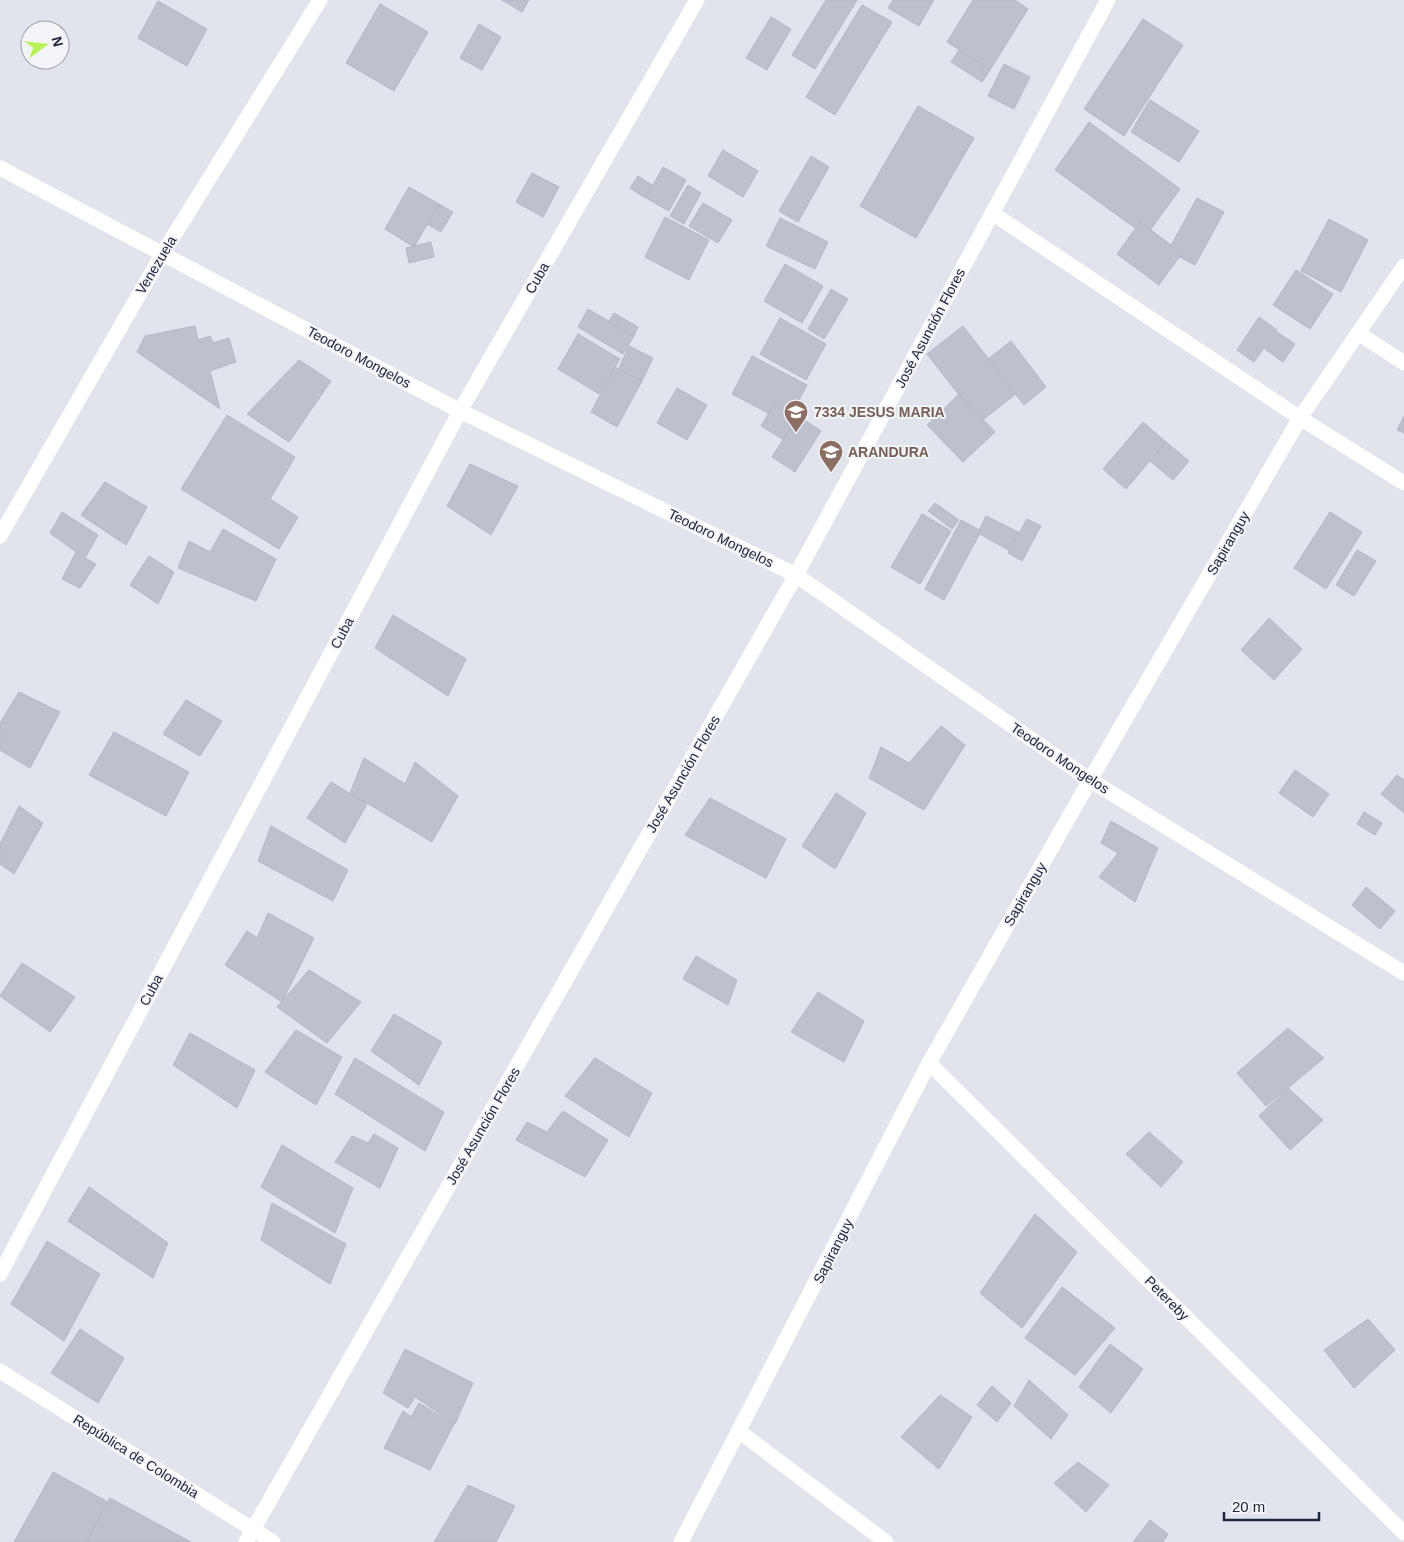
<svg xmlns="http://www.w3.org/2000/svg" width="1404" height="1542" viewBox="0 0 1404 1542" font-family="Arial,sans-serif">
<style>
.building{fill:#bdc1cc;stroke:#b3b8c5}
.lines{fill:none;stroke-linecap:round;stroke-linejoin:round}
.minor{stroke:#fff;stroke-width:15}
.labels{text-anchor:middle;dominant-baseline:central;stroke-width:4;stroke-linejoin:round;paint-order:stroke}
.street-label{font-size:14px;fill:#21253c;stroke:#f2f4f8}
.education-label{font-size:14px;font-weight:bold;fill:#785e54;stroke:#f2f4f8;text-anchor:start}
</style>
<rect width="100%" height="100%" fill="#e1e4ec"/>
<!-- building -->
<g class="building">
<path d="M 502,0 L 529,0 L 522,12 Z"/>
<path d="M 826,0 L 857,0 L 815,69 L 792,55 Z"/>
<path d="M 893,0 L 934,0 L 919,26 L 888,8 Z"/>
<path d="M 973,0 L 1015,0 L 1028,9 L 990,70 L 947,42 Z"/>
<path d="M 158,1 L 207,29 L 187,66 L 138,38 Z"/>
<path d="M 380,4 L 428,32 L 394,91 L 346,63 Z"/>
<path d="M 862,5 L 892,22 L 835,115 L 806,97 Z"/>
<path d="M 771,17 L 791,29 L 767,70 L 746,58 Z"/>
<path d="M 1143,19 L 1183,45 L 1124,136 L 1084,109 Z"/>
<path d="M 479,24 L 501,37 L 482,70 L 460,58 Z"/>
<path d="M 959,50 L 990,70 L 982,82 L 951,62 Z"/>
<path d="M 1004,64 L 1030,77 L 1014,109 L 988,96 Z"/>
<path d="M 1150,100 L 1199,131 L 1179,162 L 1131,132 Z"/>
<path d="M 918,106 L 974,138 L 916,238 L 860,206 Z"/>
<path d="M 1089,122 L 1180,189 L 1146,236 L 1055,170 Z"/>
<path d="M 723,150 L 758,171 L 743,197 L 708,176 Z"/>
<path d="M 811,156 L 829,167 L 798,222 L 779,211 Z"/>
<path d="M 663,167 L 686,180 L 669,211 L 646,198 Z"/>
<path d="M 532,173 L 559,187 L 543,217 L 516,202 Z"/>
<path d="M 638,176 L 652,185 L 645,198 L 630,188 Z"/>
<path d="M 688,185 L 701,193 L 684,224 L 670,216 Z"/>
<path d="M 409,187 L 439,204 L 414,247 L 385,229 Z"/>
<path d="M 1197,198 L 1224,212 L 1195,265 L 1168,251 Z"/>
<path d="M 703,203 L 732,220 L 718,243 L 689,226 Z"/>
<path d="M 439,204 L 453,212 L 441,232 L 427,224 Z"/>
<path d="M 665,217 L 709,240 L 689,280 L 645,257 Z"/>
<path d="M 780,218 L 828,242 L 815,269 L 766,246 Z"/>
<path d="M 1329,219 L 1368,240 L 1341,292 L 1301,271 Z"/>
<path d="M 1140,222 L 1182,253 L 1159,285 L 1117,254 Z"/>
<path d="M 431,242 L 434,257 L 409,263 L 406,248 Z"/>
<path d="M 785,264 L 823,286 L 802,323 L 764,301 Z"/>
<path d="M 1296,270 L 1333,294 L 1310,329 L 1273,305 Z"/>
<path d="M 831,289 L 848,299 L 824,339 L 808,329 Z"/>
<path d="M 588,309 L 634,336 L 623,354 L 578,327 Z"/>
<path d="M 614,313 L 638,327 L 634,336 L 609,321 Z"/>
<path d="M 1259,317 L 1277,330 L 1254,362 L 1237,350 Z"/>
<path d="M 780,318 L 826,344 L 806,380 L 760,354 Z"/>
<path d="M 195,326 L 198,340 L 210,336 L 213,343 L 229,338 L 236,362 L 210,371 L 220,409 L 137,352 L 145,336 Z"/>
<path d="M 963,326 L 1016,394 L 980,422 L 927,354 Z"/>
<path d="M 1277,332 L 1295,344 L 1283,362 L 1265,349 Z"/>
<path d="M 578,334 L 620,359 L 599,394 L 558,369 Z"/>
<path d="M 1011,341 L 1046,387 L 1024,405 L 988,359 Z"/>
<path d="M 629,346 L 653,358 L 642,381 L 618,370 Z"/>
<path d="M 752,356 L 807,385 L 787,423 L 732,394 Z"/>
<path d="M 299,360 L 331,381 L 289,442 L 247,414 Z"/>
<path d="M 615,367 L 642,381 L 617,427 L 591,412 Z"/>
<path d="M 677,388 L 707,405 L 687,440 L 657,423 Z"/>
<path d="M 959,394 L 995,432 L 963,462 L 927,425 Z"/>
<path d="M 775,402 L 798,416 L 784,440 L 761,426 Z"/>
<path d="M 227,415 L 295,457 L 270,499 L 298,517 L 279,549 L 181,489 Z"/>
<path d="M 798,416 L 821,431 L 795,472 L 772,457 Z"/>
<path d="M 1404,416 L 1404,433 L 1397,430 Z"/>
<path d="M 1143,422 L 1166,442 L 1126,489 L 1103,469 Z"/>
<path d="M 1166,442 L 1189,461 L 1173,480 L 1150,461 Z"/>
<path d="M 470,464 L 518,486 L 491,535 L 447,506 Z"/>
<path d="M 105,482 L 147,507 L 126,545 L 81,515 Z"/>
<path d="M 935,503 L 959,520 L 952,529 L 928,511 Z"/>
<path d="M 62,512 L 98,535 L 85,558 L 96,564 L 80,588 L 62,579 L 76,552 L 50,533 Z"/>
<path d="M 1330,512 L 1362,532 L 1326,589 L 1294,568 Z"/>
<path d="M 922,514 L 951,531 L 920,584 L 891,567 Z"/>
<path d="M 986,516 L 1020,533 L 1010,551 L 978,533 Z"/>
<path d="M 1027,519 L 1041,526 L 1022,561 L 1008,553 Z"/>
<path d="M 961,520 L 981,531 L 944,600 L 925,589 Z"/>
<path d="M 223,529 L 276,559 L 256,601 L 178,568 L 189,541 L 210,552 Z"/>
<path d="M 1357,550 L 1376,561 L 1354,596 L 1336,585 Z"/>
<path d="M 149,556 L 174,572 L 158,604 L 130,585 Z"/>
<path d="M 393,615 L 466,659 L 448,696 L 375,648 Z"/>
<path d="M 1269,618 L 1302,649 L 1274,680 L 1241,650 Z"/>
<path d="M 19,692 L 60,712 L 30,768 L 0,750 L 0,723 Z"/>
<path d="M 186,700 L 222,721 L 200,756 L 163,734 Z"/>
<path d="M 941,726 L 965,745 L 924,810 L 869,778 L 881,747 L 909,763 Z"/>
<path d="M 114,732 L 189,772 L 166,816 L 89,775 Z"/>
<path d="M 364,758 L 405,784 L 415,762 L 458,796 L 432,842 L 350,793 Z"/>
<path d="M 1295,770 L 1329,794 L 1313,817 L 1279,793 Z"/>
<path d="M 1397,775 L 1404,780 L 1404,813 L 1381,794 Z"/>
<path d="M 331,782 L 367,804 L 345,843 L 307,818 Z"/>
<path d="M 836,793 L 866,813 L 835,869 L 802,846 Z"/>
<path d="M 710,798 L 786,839 L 766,878 L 685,835 Z"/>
<path d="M 19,806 L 43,823 L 14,874 L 0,864 L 0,844 Z"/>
<path d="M 1364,812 L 1382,823 L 1375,835 L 1357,824 Z"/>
<path d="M 1111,821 L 1158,848 L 1135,902 L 1099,877 L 1118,853 L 1101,843 Z"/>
<path d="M 271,826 L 348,870 L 333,901 L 258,861 Z"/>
<path d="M 1366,887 L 1395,911 L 1380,929 L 1352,905 Z"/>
<path d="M 268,913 L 314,938 L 282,1002 L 225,965 L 247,931 L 257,938 Z"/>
<path d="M 696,956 L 737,980 L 728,1005 L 683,979 Z"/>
<path d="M 22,963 L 75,997 L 50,1032 L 0,996 Z"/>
<path d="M 309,970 L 361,1002 L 327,1043 L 277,1007 Z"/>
<path d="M 818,992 L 864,1021 L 844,1062 L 791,1032 Z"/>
<path d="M 394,1014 L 442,1042 L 419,1085 L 371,1051 Z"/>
<path d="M 1288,1028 L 1324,1058 L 1266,1106 L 1237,1073 Z"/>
<path d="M 296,1030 L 342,1057 L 316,1105 L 265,1072 Z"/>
<path d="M 190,1033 L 255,1070 L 237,1108 L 173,1065 Z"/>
<path d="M 355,1058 L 444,1112 L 425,1151 L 335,1094 Z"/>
<path d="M 595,1058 L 652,1093 L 629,1137 L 565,1096 Z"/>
<path d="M 1288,1088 L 1323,1120 L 1290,1150 L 1259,1116 Z"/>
<path d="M 563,1111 L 608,1140 L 585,1177 L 516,1140 L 527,1122 L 547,1132 Z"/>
<path d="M 1149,1132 L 1183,1162 L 1161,1187 L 1126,1154 Z"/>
<path d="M 374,1134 L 398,1148 L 380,1188 L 335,1162 L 352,1136 L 368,1143 Z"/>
<path d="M 282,1145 L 353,1188 L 335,1233 L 261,1187 Z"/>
<path d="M 89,1187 L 168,1243 L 153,1278 L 68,1221 Z"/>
<path d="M 272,1203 L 346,1244 L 330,1284 L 261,1240 Z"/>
<path d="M 1035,1214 L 1077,1252 L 1022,1328 L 980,1293 Z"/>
<path d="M 47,1241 L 100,1274 L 64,1341 L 11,1304 Z"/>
<path d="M 1062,1287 L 1115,1328 L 1075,1375 L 1025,1338 Z"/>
<path d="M 1368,1319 L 1395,1350 L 1354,1388 L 1324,1350 Z"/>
<path d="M 80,1329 L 124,1358 L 98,1403 L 51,1373 Z"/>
<path d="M 1110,1344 L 1143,1369 L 1111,1413 L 1079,1387 Z"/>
<path d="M 405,1349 L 473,1383 L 455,1424 L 415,1397 L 408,1408 L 383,1393 Z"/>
<path d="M 1029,1380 L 1068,1415 L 1051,1439 L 1014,1406 Z"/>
<path d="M 992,1386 L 1011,1403 L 997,1422 L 977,1405 Z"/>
<path d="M 940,1395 L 972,1417 L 939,1469 L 901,1437 Z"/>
<path d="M 419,1403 L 454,1424 L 430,1470 L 384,1448 L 403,1411 L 411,1417 Z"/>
<path d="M 1078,1462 L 1109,1485 L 1086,1512 L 1054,1483 Z"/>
<path d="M 53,1472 L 108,1502 L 86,1542 L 14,1542 Z"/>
<path d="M 468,1485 L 515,1506 L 496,1542 L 434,1542 Z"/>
<path d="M 110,1498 L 191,1542 L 86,1542 Z"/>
<path d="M 1150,1520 L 1168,1534 L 1163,1542 L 1133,1542 Z"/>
</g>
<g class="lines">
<!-- minor -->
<g class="minor">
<path d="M 0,168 L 460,411 L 796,575 L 1090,780 L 1404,973"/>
<path d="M 992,213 L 1300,418 L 1404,483"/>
<path d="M 1358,333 L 1404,363"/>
<path d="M 0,536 L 163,253 L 320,0"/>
<path d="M 929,1063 L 1404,1533"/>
<path d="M 0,1274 L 460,411 L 697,0"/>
<path d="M 0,1371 L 273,1542"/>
<path d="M 740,1432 L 886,1542"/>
<path d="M 246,1542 L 796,575 L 1108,0"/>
<path d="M 681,1542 L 929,1063 L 1090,780 L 1300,418 L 1404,266"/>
</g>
</g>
<!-- icons -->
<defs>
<symbol id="school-pin" viewBox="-11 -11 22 30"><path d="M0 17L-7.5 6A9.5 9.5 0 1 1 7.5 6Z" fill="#8d6e63" stroke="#f2f4f8"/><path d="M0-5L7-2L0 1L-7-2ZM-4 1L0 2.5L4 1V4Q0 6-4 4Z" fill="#fff"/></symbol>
</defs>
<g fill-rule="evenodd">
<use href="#school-pin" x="782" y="398" width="28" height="38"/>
<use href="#school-pin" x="817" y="438" width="28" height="38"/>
</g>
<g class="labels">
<!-- street labels -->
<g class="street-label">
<text transform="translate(156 265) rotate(-59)">Venezuela</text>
<text transform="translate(537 278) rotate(-60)">Cuba</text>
<text transform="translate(930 328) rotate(-62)">José Asunción Flores</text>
<text transform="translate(359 357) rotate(28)">Teodoro Mongelos</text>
<text transform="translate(721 538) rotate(26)">Teodoro Mongelos</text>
<text transform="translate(1228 543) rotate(-60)">Sapiranguy</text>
<text transform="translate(342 633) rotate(-62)">Cuba</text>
<text transform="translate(1060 758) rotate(34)">Teodoro Mongelos</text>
<text transform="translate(683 774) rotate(-60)">José Asunción Flores</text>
<text transform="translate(1025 894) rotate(-60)">Sapiranguy</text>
<text transform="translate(151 990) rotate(-62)">Cuba</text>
<text transform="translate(483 1126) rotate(-60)">José Asunción Flores</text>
<text transform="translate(833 1251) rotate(-63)">Sapiranguy</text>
<text transform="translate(1167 1298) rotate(45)">Petereby</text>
<text transform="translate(136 1456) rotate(32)">República de Colombia</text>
</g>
<!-- education labels -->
<g class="education-label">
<text x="814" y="412">7334 JESUS MARIA</text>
<text x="848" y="452">ARANDURA</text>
</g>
</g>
<!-- north arrow -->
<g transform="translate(45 45) rotate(75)"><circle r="24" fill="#f2f4f8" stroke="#9ea1ad"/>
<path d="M0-4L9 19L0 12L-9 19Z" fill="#b7f259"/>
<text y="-8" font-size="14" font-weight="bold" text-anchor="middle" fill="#21253c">N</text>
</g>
<!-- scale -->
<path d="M1224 1512v8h95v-8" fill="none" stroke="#21253c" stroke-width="2.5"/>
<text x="1232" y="1512" font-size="15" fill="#21253c" stroke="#f2f4f8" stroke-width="4" paint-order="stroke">20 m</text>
</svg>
